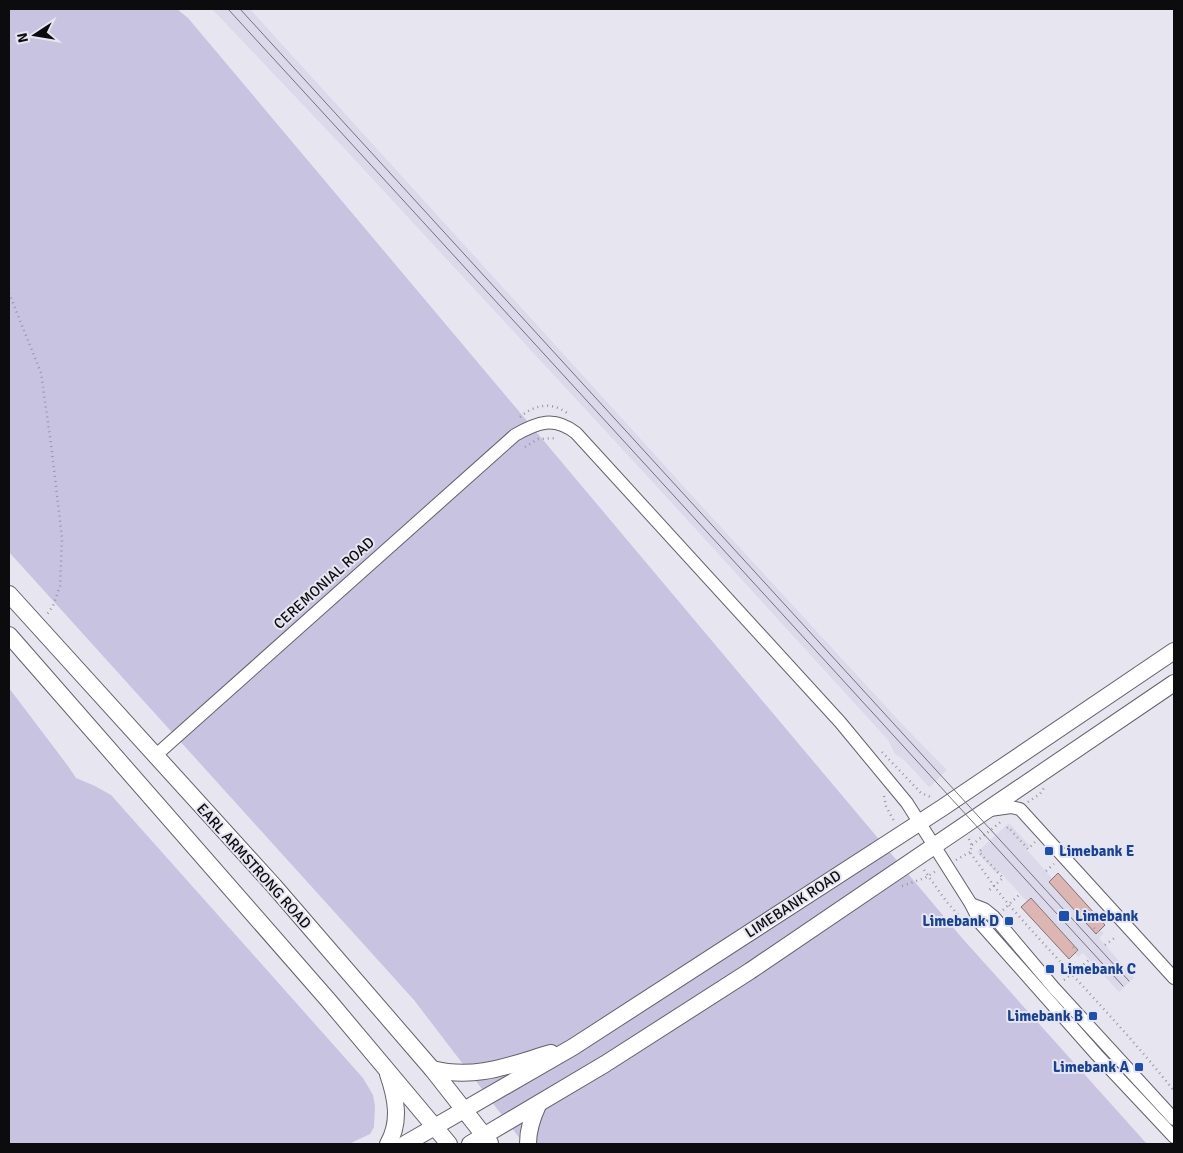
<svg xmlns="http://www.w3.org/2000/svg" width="1183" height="1153" viewBox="0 0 1183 1153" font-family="Signika,sans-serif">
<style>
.built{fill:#dcd9ea}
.green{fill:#c8c3e0}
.building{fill:#ddb5b2;stroke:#7f7473}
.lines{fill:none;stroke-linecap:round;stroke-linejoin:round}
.minor-casing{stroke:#626169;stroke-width:14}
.major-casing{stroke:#626169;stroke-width:18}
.path{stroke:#98979f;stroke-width:2.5;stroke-dasharray:1 4;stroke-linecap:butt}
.minor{stroke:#fff;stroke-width:12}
.major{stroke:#fff;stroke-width:16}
.tram{stroke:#747379;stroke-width:1}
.transit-dot{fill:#1a4fb4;stroke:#e7e6f0;stroke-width:2}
.labels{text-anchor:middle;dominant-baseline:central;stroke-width:4;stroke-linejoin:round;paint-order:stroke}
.street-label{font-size:15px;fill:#0c0b0e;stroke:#e7e6f0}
.transit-label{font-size:15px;font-weight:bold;fill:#164399;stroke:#e7e6f0;text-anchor:start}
</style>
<rect width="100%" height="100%" fill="#e7e6f0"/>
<!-- built -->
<g class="built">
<path d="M 212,9 L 250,9 L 686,489 L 900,722 L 947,770 L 931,786 L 929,787 L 904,760 L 895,754 L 888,740 L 671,502 L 343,147 Z"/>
<path d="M 1009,823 L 1029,845 L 1026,849 L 1052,878 L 1058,873 L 1106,926 L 1101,930 L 1104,933 L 1099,938 L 1134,978 L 1119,992 L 1083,953 L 1078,957 L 1074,953 L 1000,872 L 997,874 L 977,852 Z"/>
</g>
<!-- green -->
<g class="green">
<path d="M 9,9 L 177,9 L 188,18 L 962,938 L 1147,1144 L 524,1144 L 414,1000 L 9,552 Z"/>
<path d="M 9,688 L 68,766 L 76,778 L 95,786 L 111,795 L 363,1078 L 373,1095 L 375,1106 L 374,1127 L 370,1134 L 349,1144 L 9,1144 Z"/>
</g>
<!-- building -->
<g class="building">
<path d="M 1058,873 L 1105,925 L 1096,934 L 1049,882 Z"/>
<path d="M 1031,898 L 1078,950 L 1069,959 L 1021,907 Z"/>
</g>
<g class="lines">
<defs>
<g id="minor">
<path d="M 155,756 L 515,435 C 538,422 554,416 576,433 L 840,722 L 907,803 L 971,904 L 981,924 L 1097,1055 L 1174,1137"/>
<path d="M 990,810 L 1011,807 L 1020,809 L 1174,978"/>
<path d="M 971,904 L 984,909 L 994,917 L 1054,988 L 1174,1119"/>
</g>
<g id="major">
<path d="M 9,594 L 274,886 L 432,1069 L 490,1143"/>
<path d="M 9,635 L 329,1001 L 449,1144"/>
<path d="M 432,1069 C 476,1080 510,1065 551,1053"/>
<path d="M 388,1074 C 396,1097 401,1122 388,1144"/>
<path d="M 405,1144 L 573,1047 L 942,808 L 1174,651"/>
<path d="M 470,1144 L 605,1064 L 750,971 L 1174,683"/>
<path d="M 528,1144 C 528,1129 532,1118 538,1105"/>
</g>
</defs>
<!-- minor casing -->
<use href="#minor" class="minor-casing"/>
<!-- major casing -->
<use href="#major" class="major-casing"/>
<!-- path -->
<g class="path">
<path d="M 9,293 L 41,373 L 51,444 L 62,538 L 60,586 L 53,606 L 46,616"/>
<path d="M 520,417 C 534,405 551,401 567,413"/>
<path d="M 525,447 L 538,439 L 557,438"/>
<path d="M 882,752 L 921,793 L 933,798"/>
<path d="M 884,796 L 886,806 L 895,823"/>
<path d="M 1028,802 L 1040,794 L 1044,788"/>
<path d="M 1007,828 L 1008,827 L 1028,849 L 1035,842"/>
<path d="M 969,839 L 972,846 L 970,852 L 971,854 C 984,871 996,890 1010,906 C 1064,968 1123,1026 1174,1091"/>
<path d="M 972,845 L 1003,820"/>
<path d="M 981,850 L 979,852 L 1003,878 L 987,892"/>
<path d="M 956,860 L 970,852"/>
<path d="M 924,870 L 946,901 L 967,925"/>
<path d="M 1046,871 L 1054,864"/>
<path d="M 902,886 L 925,878 L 936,871"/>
<path d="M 1003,910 L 1020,894"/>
<path d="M 1094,928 L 1099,933"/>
<path d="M 1105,945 L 1117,936"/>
<path d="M 1073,947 L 1078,952"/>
<path d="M 1064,980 L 1089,960"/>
</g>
<!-- minor -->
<use href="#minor" class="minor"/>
<!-- major -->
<use href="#major" class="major"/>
<!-- tram -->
<g class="tram">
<path d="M 228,9 L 1123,986"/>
<path d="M 240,9 L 1129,981"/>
</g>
</g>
<!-- markers -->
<g class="transit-dot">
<rect x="1044" y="846" width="10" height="10" rx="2.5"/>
<rect x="1058" y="910" width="12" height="12" rx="2.5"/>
<rect x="1004" y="916" width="10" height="10" rx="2.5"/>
<rect x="1045" y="964" width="10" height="10" rx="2.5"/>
<rect x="1088" y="1011" width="10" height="10" rx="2.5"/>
<rect x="1134" y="1062" width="10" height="10" rx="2.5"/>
</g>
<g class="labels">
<!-- street labels -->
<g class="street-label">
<text transform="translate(324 583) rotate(-42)">CEREMONIAL ROAD</text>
<text transform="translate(254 866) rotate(48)">EARL ARMSTRONG ROAD</text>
<text transform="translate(793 904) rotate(-33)">LIMEBANK ROAD</text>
</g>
<!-- transit labels -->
<g class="transit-label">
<text x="1059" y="851">Limebank E</text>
<text x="1075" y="916">Limebank</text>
<text x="999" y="921" text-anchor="end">Limebank D</text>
<text x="1060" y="969">Limebank C</text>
<text x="1083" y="1016" text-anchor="end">Limebank B</text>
<text x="1129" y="1067" text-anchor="end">Limebank A</text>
</g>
</g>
<!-- border -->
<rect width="1183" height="1153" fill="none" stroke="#0c0b0e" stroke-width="20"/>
<!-- north arrow -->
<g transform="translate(35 35) rotate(258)" stroke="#e7e6f0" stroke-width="4" paint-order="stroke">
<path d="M0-4L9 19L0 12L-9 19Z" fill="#0c0b0e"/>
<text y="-8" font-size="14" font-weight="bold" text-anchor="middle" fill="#0c0b0e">N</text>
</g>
</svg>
